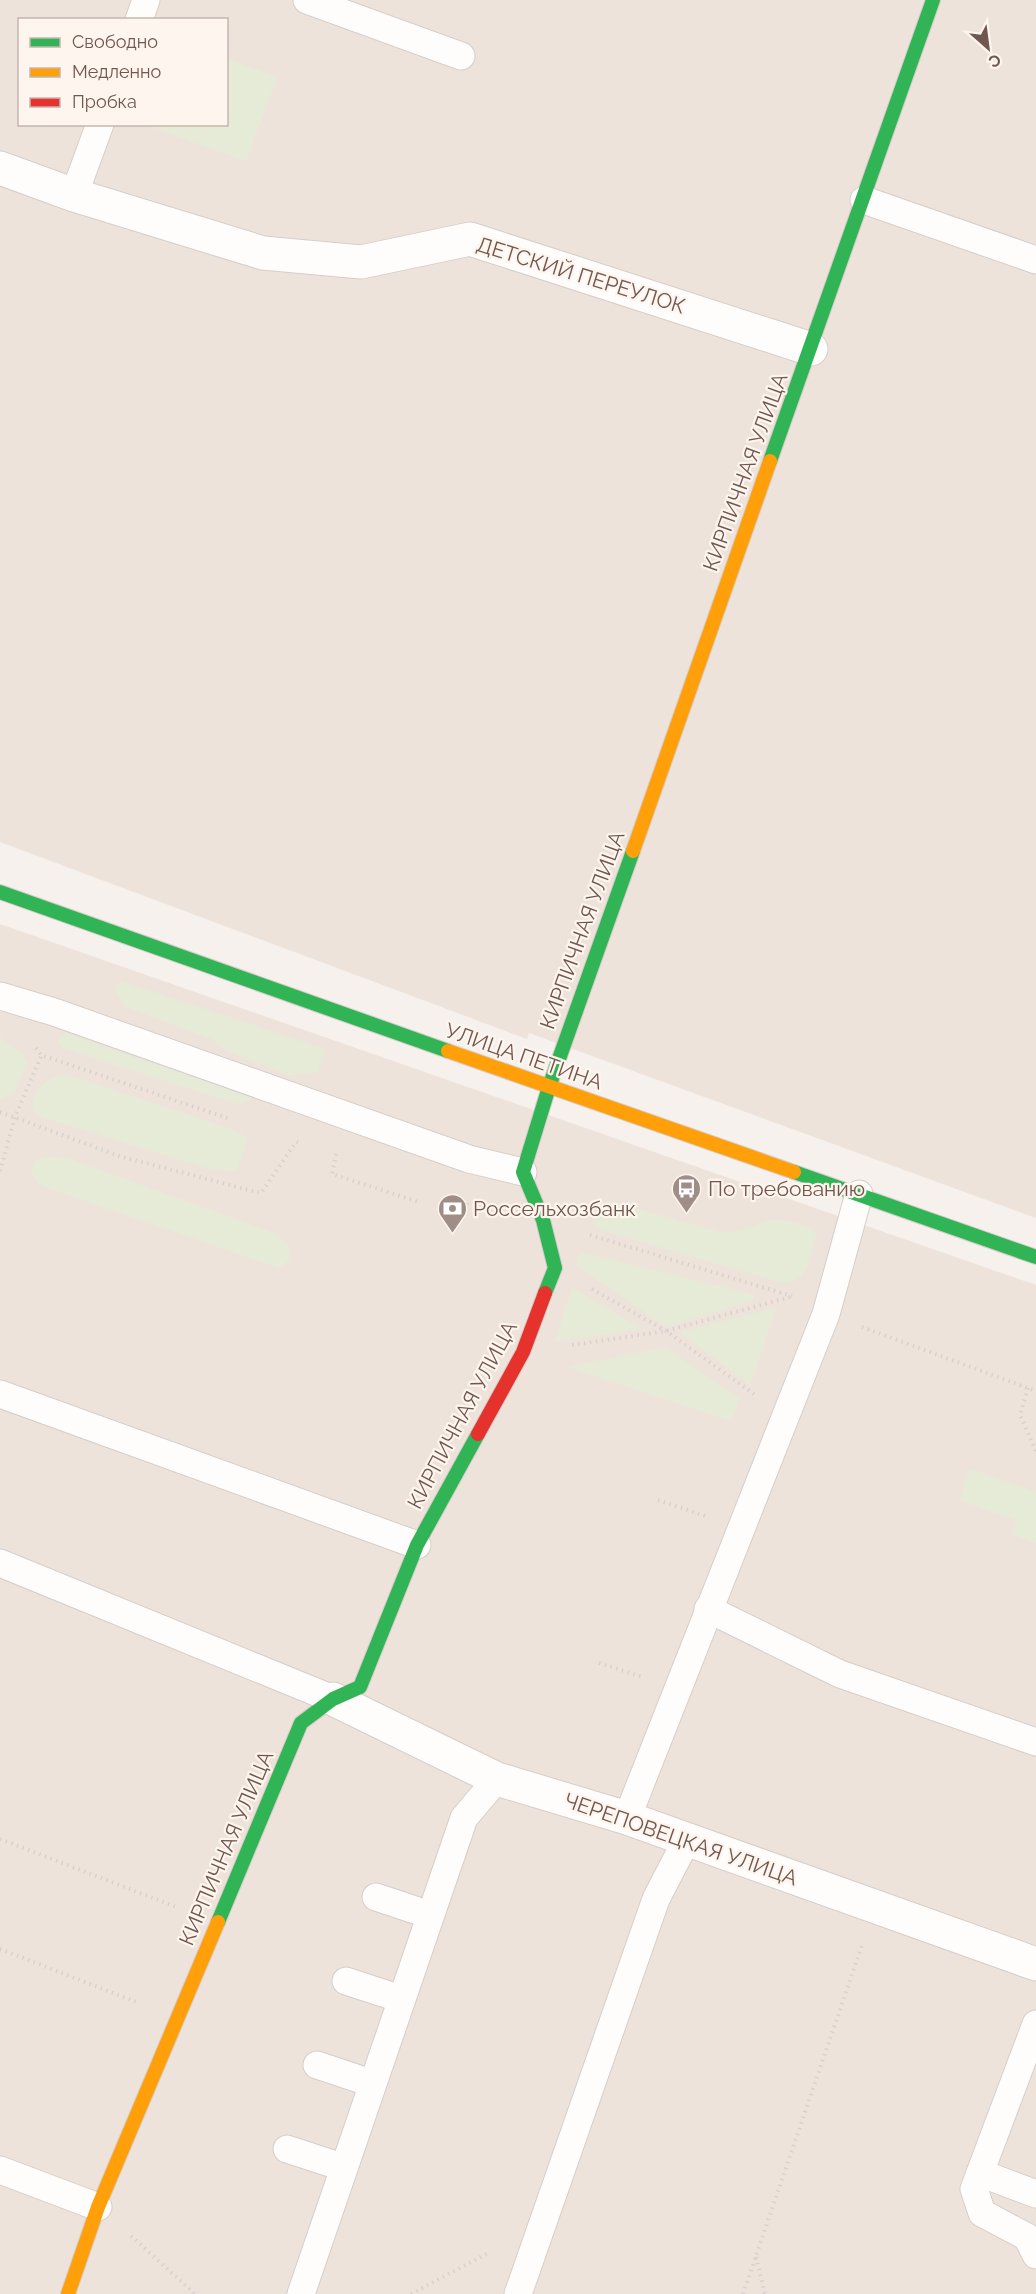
<svg xmlns="http://www.w3.org/2000/svg" width="1036" height="2294" viewBox="0 0 1036 2294" font-family="Raleway,sans-serif">
<style>
.residential{fill:#eee3da;fill-rule:evenodd}
.green{fill:#e6ebd8}
.lines{fill:none;stroke-linecap:round;stroke-linejoin:round}
.lane-casing{stroke:#d5ceca;stroke-width:29}
.street-casing{stroke:#d5ceca;stroke-width:35}
.fast-casing{stroke:#d5ccc8;stroke-width:16}
.slow-casing{stroke:#d5ccc8;stroke-width:16}
.jam-casing{stroke:#d5ccc8;stroke-width:16}
.path{stroke:#d9d1cf;stroke-width:4;stroke-dasharray:1.5 4.5;stroke-linecap:butt}
.lane{stroke:#fefdfc;stroke-width:27}
.street{stroke:#fefdfc;stroke-width:33}
.fast{stroke:#30b455;stroke-width:14}
.slow{stroke:#ff9f0a;stroke-width:14}
.jam{stroke:#e5322d;stroke-width:14}
.labels{text-anchor:middle;dominant-baseline:central;stroke-width:4.5;stroke-linejoin:round;paint-order:stroke}
.street-label{font-size:21px;fill:#71574f;stroke:#fdf5ee}
.poi-label{font-size:21px;fill:#71574f;stroke:#fdf5ee;text-anchor:start}
</style>
<rect width="100%" height="100%" fill="#f6f1ec"/>
<!-- residential -->
<g class="residential">
<path d="M 0,0 L 1036,0 L 1036,1218 L 529,1033 L 527,1039 L 0,842 ZM 20,20 L 226,20 L 226,124 L 20,124 Z"/>
<path d="M 0,924 L 1036,1285 L 1036,2294 L 0,2294 Z"/>
</g>
<!-- green -->
<g class="green">
<path d="M 227,59 L 277,77 L 246,161 L 146,125 L 226,124 Z"/>
<path d="M 120,981 L 325,1049 L 318,1072 L 289,1075 L 229,1052 L 212,1039 L 124,1006 L 114,989 Z"/>
<path d="M 64,1033 L 253,1097 L 241,1104 L 228,1101 L 61,1047 L 58,1041 Z"/>
<path d="M 0,1037 L 22,1054 L 27,1062 L 14,1093 L 2,1099 L 0,1099 Z"/>
<path d="M 67,1075 L 233,1130 L 248,1138 L 237,1171 L 210,1169 L 42,1117 L 33,1110 C 31,1089 48,1077 67,1075 Z"/>
<path d="M 44,1157 L 66,1158 L 274,1233 L 290,1248 L 289,1260 L 279,1268 L 48,1188 L 38,1183 L 32,1174 L 34,1163 Z"/>
<path d="M 609,1201 L 722,1233 C 767,1229 763,1208 814,1230 L 816,1236 C 809,1258 809,1284 781,1282 L 601,1230 L 594,1224 L 593,1217 L 600,1203 Z"/>
<path d="M 580,1252 L 755,1295 L 751,1301 L 666,1327 L 576,1265 Z"/>
<path d="M 572,1288 L 642,1329 L 555,1342 Z"/>
<path d="M 776,1308 L 750,1385 L 680,1332 Z"/>
<path d="M 665,1347 L 740,1399 L 731,1421 L 568,1367 Z"/>
<path d="M 970,1469 L 1036,1492 L 1036,1543 L 1012,1534 L 1016,1520 L 959,1500 Z"/>
</g>
<g class="lines">
<defs>
<g id="lane">
<path d="M 307,0 L 461,56"/>
<path d="M 139,20 L 146,0"/>
<path d="M 74,195 L 100,124"/>
<path d="M 864,200 L 1036,260"/>
<path d="M 0,996 L 54,1012 L 469,1159 L 523,1172"/>
<path d="M 0,1394 L 417,1545"/>
<path d="M 0,1563 L 333,1699"/>
<path d="M 708,1609 L 840,1674 L 1036,1742"/>
<path d="M 627,1818 L 826,1314 L 859,1194"/>
<path d="M 376,1897 L 430,1915"/>
<path d="M 346,1981 L 401,1999"/>
<path d="M 1036,2024 L 974,2189 L 982,2213 L 1027,2237 L 1036,2255"/>
<path d="M 317,2065 L 371,2083"/>
<path d="M 287,2149 L 342,2167"/>
<path d="M 0,2170 L 98,2207"/>
<path d="M 980,2173 L 1036,2194"/>
<path d="M 301,2294 L 464,1818 L 497,1779"/>
<path d="M 518,2294 L 656,1899 L 686,1841"/>
</g>
<g id="street">
<path d="M 0,168 L 74,195 L 263,253 L 361,262 L 470,239 L 811,349"/>
<path d="M 333,1699 L 497,1779 L 627,1818 L 1036,1964"/>
</g>
<g id="fast">
<path d="M 770,461 L 933,0"/>
<path d="M 0,892 L 448,1051"/>
<path d="M 794,1172 L 1036,1257"/>
<path d="M 545,1293 L 555,1268 L 543,1220 L 523,1172 L 549,1087 L 633,851"/>
<path d="M 218,1922 L 301,1723 L 333,1699 L 360,1687 L 417,1545 L 478,1434"/>
</g>
<g id="slow">
<path d="M 633,851 L 770,461"/>
<path d="M 448,1051 L 794,1172"/>
<path d="M 68,2294 L 98,2207 L 218,1922"/>
</g>
<path id="jam" d="M 478,1434 L 523,1352 L 545,1293"/>
</defs>
<!-- lane casing -->
<use href="#lane" class="lane-casing"/>
<!-- street casing -->
<use href="#street" class="street-casing"/>
<!-- fast casing -->
<use href="#fast" class="fast-casing"/>
<!-- slow casing -->
<use href="#slow" class="slow-casing"/>
<!-- jam casing -->
<use href="#jam" class="jam-casing"/>
<!-- path -->
<g class="path">
<path d="M 36,1048 L 41,1055 L 230,1119"/>
<path d="M 0,1112 L 122,1157 L 261,1193 L 296,1142 L 300,1143"/>
<path d="M 336,1154 L 332,1174 L 419,1202"/>
<path d="M 0,1171 L 15,1117 L 41,1056"/>
<path d="M 465,1210 L 469,1199"/>
<path d="M 590,1235 L 792,1296"/>
<path d="M 592,1289 L 666,1331 L 754,1394"/>
<path d="M 862,1327 L 1036,1391"/>
<path d="M 572,1345 L 666,1331 L 790,1297"/>
<path d="M 1028,1388 L 1020,1415 L 1036,1451"/>
<path d="M 658,1500 L 705,1516"/>
<path d="M 599,1663 L 642,1677"/>
<path d="M 0,1839 L 179,1908"/>
<path d="M 0,1949 L 139,2003"/>
<path d="M 131,2236 L 195,2294"/>
<path d="M 756,2257 L 765,2294"/>
<path d="M 411,2294 L 490,2252"/>
<path d="M 743,2294 L 862,1945"/>
</g>
<!-- lane -->
<use href="#lane" class="lane"/>
<!-- street -->
<use href="#street" class="street"/>
<!-- fast -->
<use href="#fast" class="fast"/>
<!-- slow -->
<use href="#slow" class="slow"/>
<!-- jam -->
<use href="#jam" class="jam"/>
</g>
<!-- icons -->
<defs>
<symbol id="bus-pin" viewBox="-11 -11 22 30"><path d="M0 17L-7.5 6A9.5 9.5 0 1 1 7.5 6Z" fill="#a08d86" stroke="#fdf5ee"/><path d="M-5-6H5V4H4V6H2V4H-2V6H-4V4H-5ZM-3.5-4V0h7V-4ZM-3.5 1.2v1.5H-2V1.2ZM2 1.2v1.5H3.5V1.2Z" fill="#fff"/></symbol>
<symbol id="bank-pin" viewBox="-11 -11 22 30"><path d="M0 17L-7.5 6A9.5 9.5 0 1 1 7.5 6Z" fill="#a08d86" stroke="#fdf5ee"/><path d="M-6-4H6V4H-6ZM0-2.3a2.3 2.3 0 1 0 0 4.6a2.3 2.3 0 1 0 0-4.6Z" fill="#fff"/></symbol>
</defs>
<g fill-rule="evenodd">
<use href="#bus-pin" x="670" y="1172" width="33" height="45"/>
<use href="#bank-pin" x="436" y="1192" width="33" height="45"/>
</g>
<g class="labels">
<!-- street labels -->
<g class="street-label">
<text transform="translate(581 275) rotate(17)">ДЕТСКИЙ ПЕРЕУЛОК</text>
<text transform="translate(745 472) rotate(-70)">КИРПИЧНАЯ УЛИЦА</text>
<text transform="translate(582 930) rotate(-70)">КИРПИЧНАЯ УЛИЦА</text>
<text transform="translate(524 1056) rotate(19)">УЛИЦА ПЕТИНА</text>
<text transform="translate(462 1415) rotate(-62)">КИРПИЧНАЯ УЛИЦА</text>
<text transform="translate(681 1839) rotate(19)">ЧЕРЕПОВЕЦКАЯ УЛИЦА</text>
<text transform="translate(226 1848) rotate(-67)">КИРПИЧНАЯ УЛИЦА</text>
</g>
<!-- poi labels -->
<g class="poi-label">
<text x="708" y="1188">По требованию</text>
<text x="473" y="1208">Россельхозбанк</text>
</g>
</g>
<!-- legend -->
<rect x="18" y="18" width="210" height="108" fill="#fdf5ee" stroke="#c5b6ae" stroke-width="1.5"/>
<rect x="30" y="38" width="30" height="9" fill="#30b455" stroke="#c5b6ae" stroke-width="1.5"/>
<text x="72" y="48" font-size="18" fill="#71574f">Свободно</text>
<rect x="30" y="68" width="30" height="9" fill="#ff9f0a" stroke="#c5b6ae" stroke-width="1.5"/>
<text x="72" y="78" font-size="18" fill="#71574f">Медленно</text>
<rect x="30" y="98" width="30" height="9" fill="#e5322d" stroke="#c5b6ae" stroke-width="1.5"/>
<text x="72" y="108" font-size="18" fill="#71574f">Пробка</text>
<!-- north arrow -->
<g transform="translate(988 48) rotate(152)" stroke="#fdf5ee" stroke-width="4.5" paint-order="stroke">
<path d="M0-4.5L10 22L0 15L-10 22Z" fill="#71574f"/>
<text y="-9" font-size="16" font-weight="bold" text-anchor="middle" fill="#71574f">С</text>
</g>
</svg>
